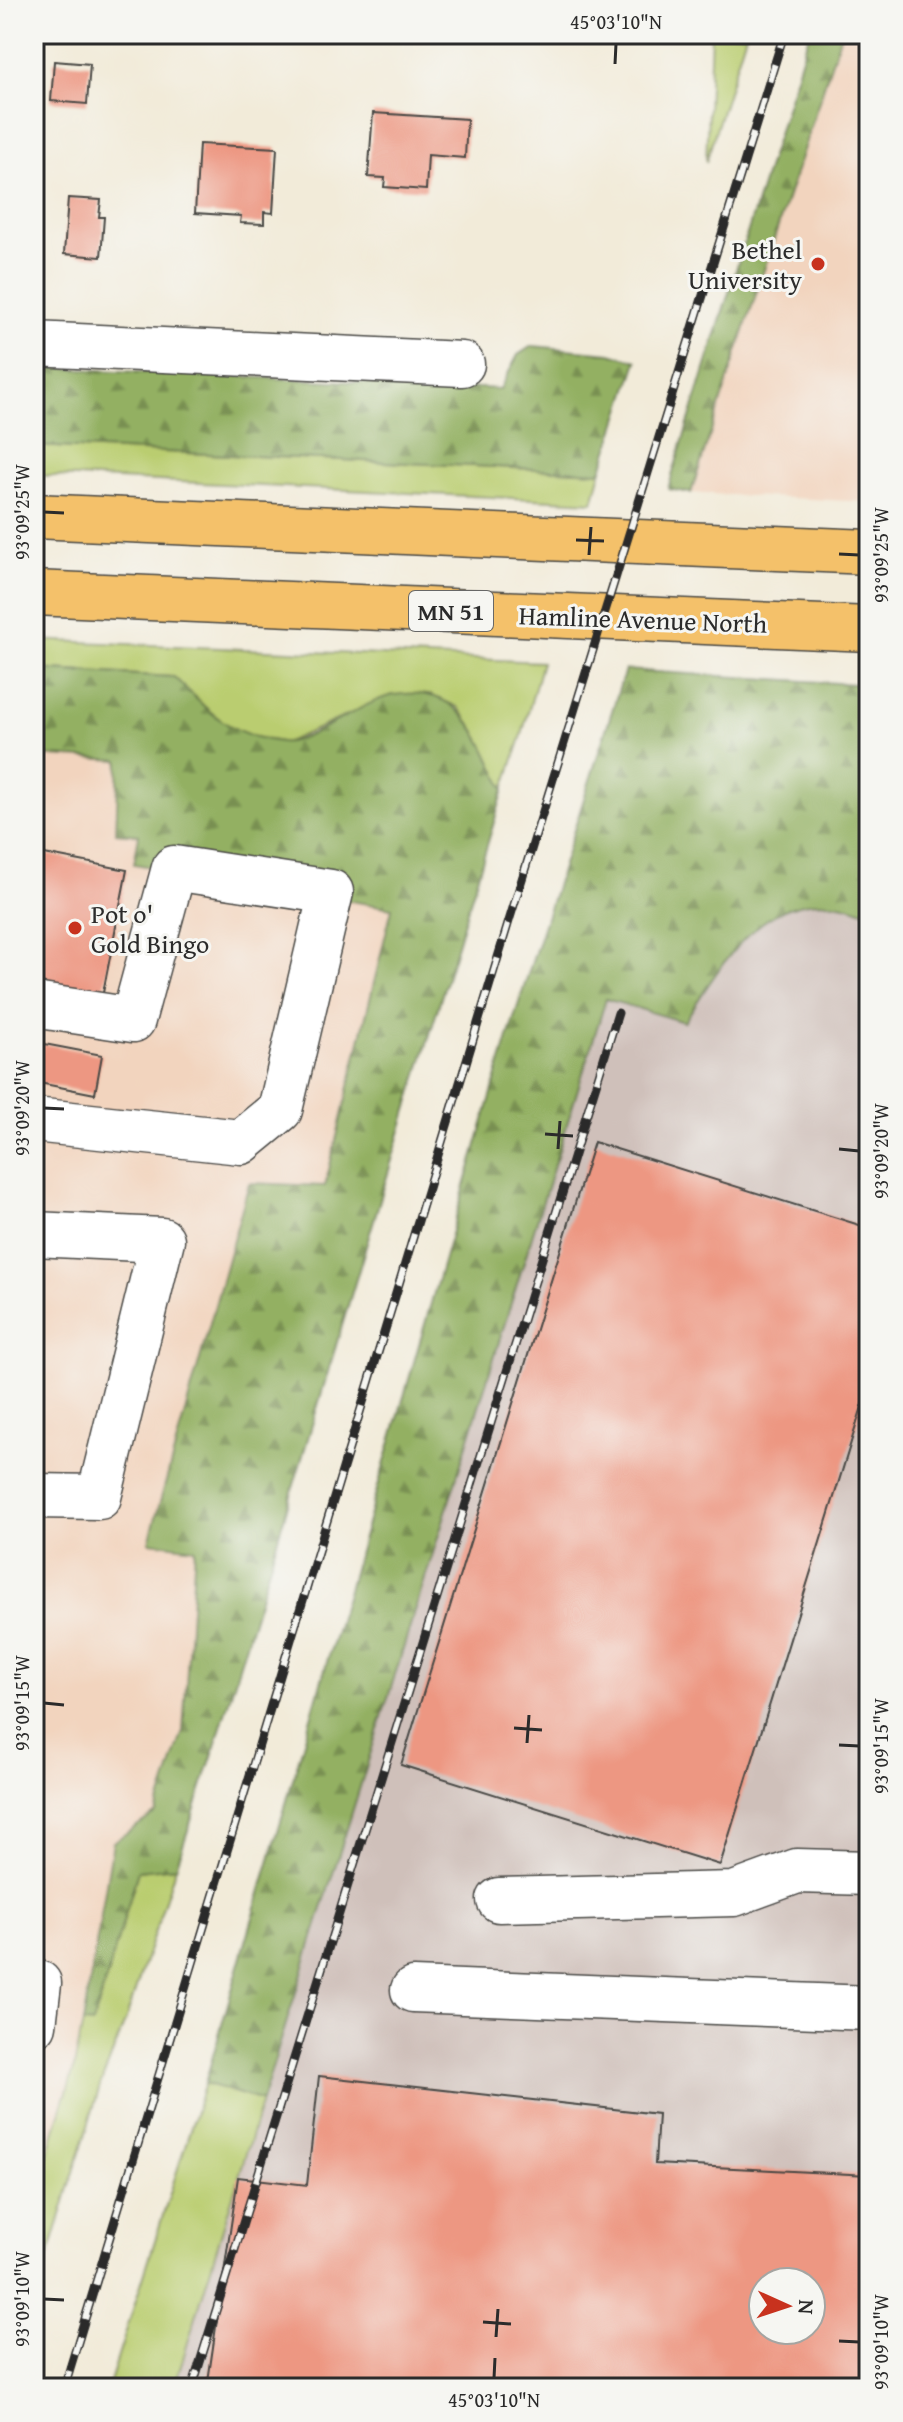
<svg xmlns="http://www.w3.org/2000/svg" width="903" height="2422" viewBox="0 0 903 2422" font-family="'Gentium Book Plus',serif">
<style>
.built{fill:#f2d4be}
.industrial{fill:#cfc0ba;fill-rule:evenodd}
.grass{fill:#bacd70;stroke:#727c4e;stroke-width:2}
.forest{fill:url(#forest-firs);stroke:#5f6e46;stroke-width:2}
.building{fill:#ed9782;fill-rule:evenodd}
.lines{fill:none;stroke-linecap:round;stroke-linejoin:round}
.minor-casing{stroke:#494845;stroke-width:47}
.highway-casing{stroke:#494845;stroke-width:47}
.minor{stroke:#fff;stroke-width:44}
.highway{stroke:#f4c16a;stroke-width:44}
.rail-casing{stroke:#2b2b2b;stroke-width:9}
.rail{stroke:#f6f6f2;stroke-width:6;stroke-dasharray:18;stroke-linecap:butt}
.ticks{fill:none;stroke:#2b2b2b;stroke-width:3}
.poi-dot{fill:#c8321e;stroke:#f6f6f2;stroke-width:3}
.labels{text-anchor:middle;dominant-baseline:central;stroke-width:6;stroke-linejoin:round;paint-order:stroke}
.shield{fill:#f6f6f2;stroke:#686867;stroke-width:2}
.shield-label{font-size:24px;font-weight:bold;fill:#2b2b2b}
.poi-label{font-size:26px;fill:#2b2b2b;stroke:#f6f6f2;text-anchor:end}
.street-label{font-size:26px;fill:#2b2b2b;stroke:#f6f6f2}
.neatline{fill:none;stroke:#2b2b2b;stroke-width:3}
.ticks-label{font-size:20px;text-anchor:middle;fill:#2b2b2b}
</style>
<defs>
<pattern id="forest-firs" width="22" height="20" patternUnits="userSpaceOnUse" patternTransform="scale(2)"><rect width="22" height="20" fill="#93b062"/><path d="M5 1l3.5 6h-7zM16 11l3.5 6h-7z" fill="#788f51"/></pattern>
</defs>
<rect width="100%" height="100%" fill="#f6f6f2"/>
<filter id="ink" filterUnits="userSpaceOnUse"><feTurbulence type="fractalNoise" baseFrequency=".0125" numOctaves="2"/><feDisplacementMap in="SourceGraphic" scale="16" xChannelSelector="R" yChannelSelector="G"/><feConvolveMatrix kernelMatrix="1 2 1 2 8 2 1 2 1" color-interpolation-filters="sRGB"/></filter>
<filter id="wash" filterUnits="userSpaceOnUse"><feTurbulence type="fractalNoise" baseFrequency=".006" numOctaves="4" result="noise"/><feDisplacementMap in="SourceGraphic" scale="32" xChannelSelector="R" yChannelSelector="G"/><feGaussianBlur stdDeviation="1.8" result="paint"/><feColorMatrix in="noise" values="0 0 0 0 0 0 0 0 0 0 0 0 0 0 0 0 0 1.4 0 .05"/><feComposite in="paint" operator="in"/></filter>
<g filter="url(#wash)">
<rect width="100%" height="100%" fill="#f2ebd9"/>
<!-- built -->
<g class="built">
<path d="M 841,34 L 869,34 L 869,502 L 691,493 Z"/>
<path d="M 34,755 L 119,759 L 116,833 L 139,835 L 135,864 L 392,907 L 325,1187 L 249,1183 L 150,1541 L 195,1547 L 183,1731 L 156,1813 L 113,1843 L 73,2072 L 34,2198 Z"/>
</g>
<!-- industrial -->
<path class="industrial" d="M 823,901 L 848,904 L 869,913 L 869,2388 L 174,2388 L 606,998 L 684,1022 L 727,956 L 753,929 L 787,907 ZM 763,2282 L 811,2282 L 811,2330 L 763,2330 Z"/>
<!-- grass -->
<g class="grass">
<path d="M 711,34 L 746,34 L 706,162 Z"/>
<path d="M 34,446 L 601,472 L 593,502 L 34,475 Z"/>
<path d="M 34,640 L 542,662 L 522,735 L 504,789 L 475,730 L 458,707 L 430,695 L 393,695 L 285,743 L 247,735 L 223,724 L 173,677 L 34,669 Z"/>
<path d="M 176,1867 L 126,2019 L 101,2083 L 34,2304 L 34,2198 L 73,2072 L 83,2023 L 93,2023 L 138,1871 Z"/>
<path d="M 205,2083 L 262,2101 L 174,2388 L 108,2388 Z"/>
</g>
<!-- forest -->
<g class="forest">
<path d="M 809,34 L 841,34 L 691,493 L 668,489 Z"/>
<path d="M 532,346 L 610,353 L 637,361 L 601,472 L 34,446 L 34,367 L 500,389 L 518,355 Z"/>
<path d="M 34,669 L 174,677 C 209,711 229,736 281,742 C 296,744 319,730 333,723 C 351,714 374,699 394,695 C 463,683 480,738 504,789 L 213,1753 L 176,1867 L 138,1871 L 93,2024 L 83,2023 L 113,1842 L 156,1813 L 183,1731 L 195,1548 L 149,1542 L 249,1183 L 325,1186 L 392,908 L 134,864 L 139,835 L 116,833 L 119,760 L 34,755 Z"/>
<path d="M 625,670 L 869,685 L 869,913 C 774,872 728,954 684,1022 L 606,999 L 262,2101 L 205,2083 L 509,1034 Z"/>
</g>
<g id="blocks">
<!-- building -->
<g class="building">
<path d="M 54,61 L 90,64 L 87,104 L 51,101 Z"/>
<path d="M 373,113 L 467,119 L 465,158 L 428,155 L 426,190 L 384,187 L 385,178 L 368,177 Z"/>
<path d="M 199,144 L 277,148 L 273,213 L 264,212 L 264,224 L 240,223 L 241,216 L 195,213 Z"/>
<path d="M 68,198 L 101,200 L 99,217 L 104,217 L 101,257 L 64,254 Z"/>
<path d="M 34,852 L 127,870 L 102,998 L 34,985 Z"/>
<path d="M 34,1042 L 102,1055 L 95,1094 L 34,1082 Z"/>
<path d="M 594,1142 L 869,1228 L 869,1384 L 720,1865 L 401,1765 Z"/>
<path d="M 319,2076 L 658,2114 L 655,2164 L 869,2175 L 869,2388 L 207,2388 L 238,2177 L 307,2185 ZM 763,2282 L 811,2282 L 811,2330 L 763,2330 Z"/>
</g>
</g>
</g>
<g filter="url(#ink)">
<use href="#blocks" fill-opacity="0" stroke="#494845" stroke-width="2"/>
<g class="lines">
<defs>
<g id="minor">
<path d="M 34,344 L 462,364"/>
<path d="M 34,1005 L 133,1020 L 174,868 L 331,892 L 280,1110 L 241,1142 L 34,1120"/>
<path d="M 34,1234 L 162,1240 L 99,1497 L 34,1496"/>
<path d="M 499,1900 L 734,1894 L 797,1871 L 869,1873"/>
<path d="M 34,1983 L 39,1983 L 34,2025"/>
<path d="M 413,1990 L 869,2008"/>
</g>
<g id="highway">
<path d="M 34,516 L 869,552"/>
<path d="M 34,593 L 869,629"/>
</g>
</defs>
<!-- minor casing -->
<use href="#minor" class="minor-casing"/>
<!-- highway casing -->
<use href="#highway" class="highway-casing"/>
<!-- minor -->
<use href="#minor" class="minor"/>
<!-- highway -->
<use href="#highway" class="highway"/>
<defs>
<g id="rail">
<path d="M 64,2388 L 509,921 L 784,34"/>
<path d="M 192,2388 L 618,1013"/>
</g>
</defs>
<!-- rail casing -->
<use href="#rail" class="rail-casing"/>
<!-- rail -->
<use href="#rail" class="rail"/>
</g>
</g>
<!-- ticks -->
<path class="ticks" d="M 615,64 L 616,44M 44,512 L 64,513M 576,540 L 604,541M 839,554 L 859,555M 589,555 L 591,527M 44,1108 L 64,1109M 545,1134 L 573,1136M 558,1149 L 560,1121M 839,1149 L 859,1151M 44,1703 L 64,1705M 514,1728 L 542,1730M 527,1743 L 529,1715M 839,1745 L 859,1746M 44,2299 L 64,2300M 483,2322 L 511,2324M 496,2337 L 498,2309M 839,2341 L 859,2342M 494,2378 L 495,2358"/>
<!-- markers -->
<g class="poi-dot">
<circle cx="818" cy="264" r="8"/>
<circle cx="75" cy="928" r="8"/>
</g>
<g class="labels">
<!-- shield labels -->
<rect class="shield" x="409" y="591" width="84" height="40" rx="6"/>
<g class="shield-label">
<text x="451" y="611">MN 51</text>
</g>
<!-- poi labels -->
<g class="poi-label">
<text x="802" y="249">Bethel<tspan x="802" dy="30">University</tspan></text>
<text x="91" y="913" text-anchor="start">Pot o'<tspan x="91" dy="30">Gold Bingo</tspan></text>
</g>
<!-- street labels -->
<g class="street-label">
<text transform="translate(643 619) rotate(2)">Hamline Avenue North</text>
</g>
</g>
<!-- margin -->
<rect width="903" height="2422" fill="none" stroke="#f6f6f2" stroke-width="88"/>
<!-- north arrow -->
<g transform="translate(787 2306) rotate(93)"><circle r="38" fill="#f6f6f2" stroke="#a5a5a2" stroke-width="2"/>
<path d="M0-6L14 30L0 20L-14 30Z" fill="#c8321e"/>
<text y="-12" font-size="22" font-weight="bold" text-anchor="middle" fill="#2b2b2b">N</text>
</g>
<rect x="44" y="44" width="815" height="2334" class="neatline"/>
<g class="ticks-label">
<text x="616" y="29">45°03'10"N</text>
<text transform="translate(22 512) rotate(-90)" y="7">93°09'25"W</text>
<text transform="translate(881 555) rotate(-90)" y="7">93°09'25"W</text>
<text transform="translate(22 1108) rotate(-90)" y="7">93°09'20"W</text>
<text transform="translate(881 1151) rotate(-90)" y="7">93°09'20"W</text>
<text transform="translate(22 1703) rotate(-90)" y="7">93°09'15"W</text>
<text transform="translate(881 1746) rotate(-90)" y="7">93°09'15"W</text>
<text transform="translate(22 2299) rotate(-90)" y="7">93°09'10"W</text>
<text transform="translate(881 2342) rotate(-90)" y="7">93°09'10"W</text>
<text x="494" y="2407">45°03'10"N</text>
</g>
</svg>
